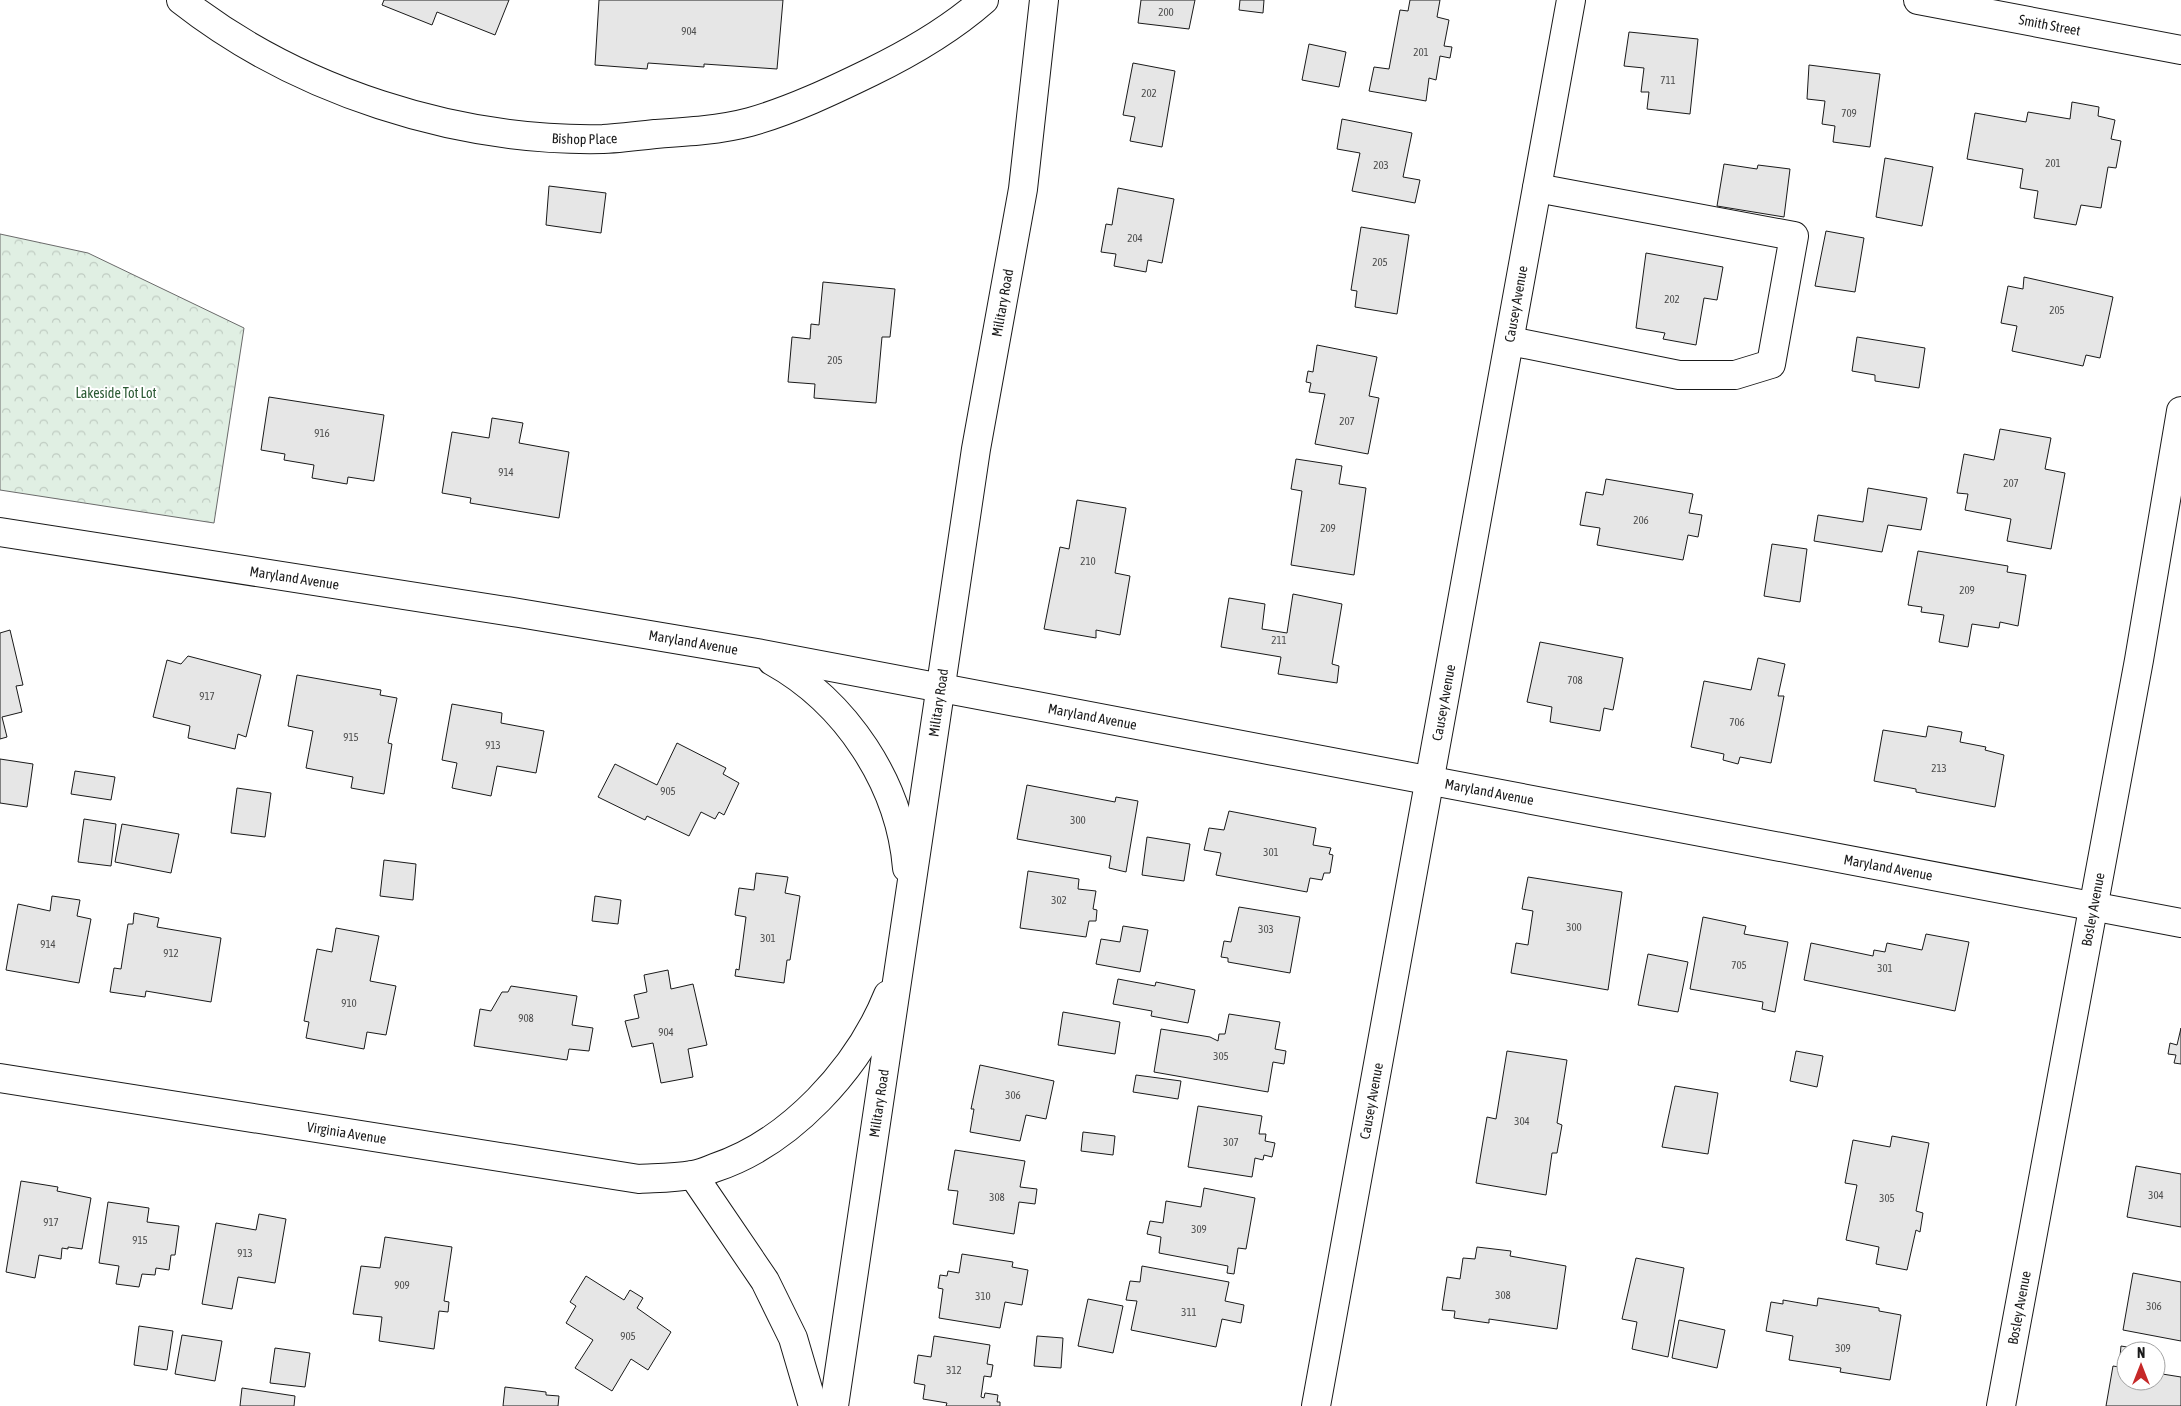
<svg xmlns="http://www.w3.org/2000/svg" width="2181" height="1406" viewBox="0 0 2181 1406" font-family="'Asap Condensed',sans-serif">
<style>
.forest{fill:url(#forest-crowns);stroke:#6a6a6a}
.building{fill:#e6e6e6;stroke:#1a1a1a}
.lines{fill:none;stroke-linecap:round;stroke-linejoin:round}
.minor-casing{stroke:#1a1a1a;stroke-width:30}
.minor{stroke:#fff;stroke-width:28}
.labels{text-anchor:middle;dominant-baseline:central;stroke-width:4;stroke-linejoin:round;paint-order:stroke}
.number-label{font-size:11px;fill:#4d4d4d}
.street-label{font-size:14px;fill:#1a1a1a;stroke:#fff}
.park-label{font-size:14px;fill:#2b5a34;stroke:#fff}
</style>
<defs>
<pattern id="forest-crowns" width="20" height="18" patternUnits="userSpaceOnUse" patternTransform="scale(1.25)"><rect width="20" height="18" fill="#e0efe3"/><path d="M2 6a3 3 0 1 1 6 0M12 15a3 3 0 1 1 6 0" fill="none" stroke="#c0ccc2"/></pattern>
</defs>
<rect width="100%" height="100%" fill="#fff"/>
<!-- forest -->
<path class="forest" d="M 0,234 L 88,253 L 244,328 L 214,523 L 0,490 Z"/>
<!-- building -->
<g class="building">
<path d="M 384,0 L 509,0 L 495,35 L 437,12 L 432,25 L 382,5 Z"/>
<path d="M 599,0 L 783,0 L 777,69 L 704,64 L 704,67 L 648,63 L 647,69 L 595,65 Z"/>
<path d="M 1141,0 L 1195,0 L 1189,29 L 1138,23 Z"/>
<path d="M 1240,0 L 1264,0 L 1263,13 L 1239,10 Z"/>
<path d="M 1410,0 L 1440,0 L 1437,17 L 1449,20 L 1444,46 L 1452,47 L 1450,58 L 1440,56 L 1436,80 L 1429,78 L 1426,101 L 1369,91 L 1374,67 L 1389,69 L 1400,10 L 1408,11 Z"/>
<path d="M 1629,32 L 1698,39 L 1690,114 L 1647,109 L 1649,92 L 1641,92 L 1644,68 L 1624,66 Z"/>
<path d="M 1309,44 L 1346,52 L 1339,87 L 1302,80 Z"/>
<path d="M 1133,63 L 1175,71 L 1162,147 L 1130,141 L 1135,117 L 1123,115 Z"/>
<path d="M 1809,65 L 1880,74 L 1870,147 L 1833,142 L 1835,126 L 1822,124 L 1825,101 L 1807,99 Z"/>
<path d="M 2072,102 L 2099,107 L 2098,116 L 2115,120 L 2111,139 L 2121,141 L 2116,168 L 2108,167 L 2101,208 L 2081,205 L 2076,225 L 2034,218 L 2038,191 L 2020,188 L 2023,169 L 1967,159 L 1975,113 L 2026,122 L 2028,112 L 2070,119 Z"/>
<path d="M 1342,119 L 1412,133 L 1403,177 L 1420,180 L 1415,203 L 1352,191 L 1360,153 L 1337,149 Z"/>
<path d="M 1885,158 L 1933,167 L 1922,226 L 1876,217 Z"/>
<path d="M 1724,164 L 1757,169 L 1758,165 L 1790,169 L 1784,217 L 1717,206 Z"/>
<path d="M 549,186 L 606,193 L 601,233 L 546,225 Z"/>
<path d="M 1118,188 L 1174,199 L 1162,263 L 1148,260 L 1146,272 L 1114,266 L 1116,254 L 1101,252 L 1106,224 L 1112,225 Z"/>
<path d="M 1361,227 L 1409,235 L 1397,314 L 1355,307 L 1357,291 L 1351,290 Z"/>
<path d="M 1826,231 L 1864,238 L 1855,292 L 1815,286 Z"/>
<path d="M 1646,253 L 1723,267 L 1717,300 L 1704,298 L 1696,345 L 1663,339 L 1665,333 L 1636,328 Z"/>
<path d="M 2024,277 L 2113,297 L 2100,358 L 2086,355 L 2083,366 L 2012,351 L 2017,326 L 2001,323 L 2008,286 L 2023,289 Z"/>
<path d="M 823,282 L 895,289 L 890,337 L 882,337 L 876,403 L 814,398 L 815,384 L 788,382 L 792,337 L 810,339 L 811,324 L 819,325 Z"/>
<path d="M 1857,337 L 1925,348 L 1919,388 L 1875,381 L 1875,375 L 1852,371 Z"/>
<path d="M 1317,345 L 1377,357 L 1369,396 L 1379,398 L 1368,454 L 1315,444 L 1325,394 L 1309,392 L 1311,383 L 1306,382 L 1308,371 L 1313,372 Z"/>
<path d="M 269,397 L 384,415 L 374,481 L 348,477 L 347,484 L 312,478 L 314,465 L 284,460 L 285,454 L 261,450 Z"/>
<path d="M 492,418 L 523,423 L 519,443 L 569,452 L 559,518 L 470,503 L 471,498 L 442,493 L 452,432 L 489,438 Z"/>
<path d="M 2000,429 L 2051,438 L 2045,469 L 2065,473 L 2051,549 L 2007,541 L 2011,519 L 1965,510 L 1968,494 L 1957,493 L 1964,454 L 1994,460 Z"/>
<path d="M 1296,459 L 1342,466 L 1339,484 L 1366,488 L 1354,575 L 1291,565 L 1302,491 L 1291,489 Z"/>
<path d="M 1606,479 L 1693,494 L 1689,513 L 1702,515 L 1698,537 L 1688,535 L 1683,560 L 1597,545 L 1600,528 L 1580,525 L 1586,492 L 1603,495 Z"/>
<path d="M 1868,488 L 1927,498 L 1921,530 L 1888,525 L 1882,552 L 1814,541 L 1818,515 L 1863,522 Z"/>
<path d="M 1077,500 L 1126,508 L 1115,573 L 1130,576 L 1120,635 L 1096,630 L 1096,638 L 1044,629 L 1060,547 L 1069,549 Z"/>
<path d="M 1772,544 L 1807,549 L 1800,602 L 1764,596 Z"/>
<path d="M 1918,551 L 2008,566 L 2007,572 L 2026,575 L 2018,626 L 2000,622 L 1999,628 L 1972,624 L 1968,647 L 1939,642 L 1944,615 L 1921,612 L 1922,607 L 1908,605 Z"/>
<path d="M 1293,594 L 1342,604 L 1332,664 L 1339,666 L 1337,683 L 1278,674 L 1281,657 L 1221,647 L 1229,598 L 1265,604 L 1262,629 L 1287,633 Z"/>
<path d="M 10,630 L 23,685 L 16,686 L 22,712 L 2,717 L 7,737 L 0,739 L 0,633 Z"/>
<path d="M 1540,642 L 1623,658 L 1613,710 L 1604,708 L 1600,731 L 1550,722 L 1552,707 L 1527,702 Z"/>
<path d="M 188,656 L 261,675 L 246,737 L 238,734 L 235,749 L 188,738 L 190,726 L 153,717 L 167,660 L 181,664 Z"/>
<path d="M 1758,658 L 1785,664 L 1778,696 L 1784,696 L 1771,763 L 1740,757 L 1738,764 L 1723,760 L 1724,754 L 1691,747 L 1704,681 L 1751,690 Z"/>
<path d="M 297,675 L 381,690 L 380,695 L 397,698 L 388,743 L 392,744 L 384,794 L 351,788 L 353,777 L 306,768 L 313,731 L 288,726 Z"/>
<path d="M 452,704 L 502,713 L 501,723 L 544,731 L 536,773 L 497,766 L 491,796 L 452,788 L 457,763 L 442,760 Z"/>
<path d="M 1928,726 L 1962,732 L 1960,742 L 1986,747 L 1985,750 L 2004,755 L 1995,807 L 1916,792 L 1916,789 L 1874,781 L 1883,730 L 1926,737 Z"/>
<path d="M 677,743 L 726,768 L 723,774 L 739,783 L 724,815 L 719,812 L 715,819 L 701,812 L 689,836 L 647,816 L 645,820 L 598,797 L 615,764 L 657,785 Z"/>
<path d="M 0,759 L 33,764 L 27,807 L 0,803 Z"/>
<path d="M 75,771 L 115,777 L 111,800 L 71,794 Z"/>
<path d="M 1027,785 L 1115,802 L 1116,797 L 1138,801 L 1126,872 L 1109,868 L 1111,856 L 1017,839 Z"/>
<path d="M 237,788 L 271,793 L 265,837 L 231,833 Z"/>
<path d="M 1229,811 L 1316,828 L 1313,845 L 1331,848 L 1329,854 L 1333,855 L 1330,873 L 1324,873 L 1322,880 L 1310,878 L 1307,892 L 1216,875 L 1221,853 L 1204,850 L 1209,828 L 1224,830 Z"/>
<path d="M 84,819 L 116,824 L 111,866 L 78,862 Z"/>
<path d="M 122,824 L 179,834 L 171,873 L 115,862 Z"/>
<path d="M 1147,837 L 1190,844 L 1184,881 L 1142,875 Z"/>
<path d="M 384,860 L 416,864 L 413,900 L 380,896 Z"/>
<path d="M 1028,871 L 1079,879 L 1078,889 L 1096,891 L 1093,909 L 1097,910 L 1096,921 L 1089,921 L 1086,937 L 1020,928 Z"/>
<path d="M 756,873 L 788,877 L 785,893 L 800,896 L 790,960 L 787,960 L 784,983 L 735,976 L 736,969 L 739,970 L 746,917 L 735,915 L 739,888 L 754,890 Z"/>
<path d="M 1528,877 L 1622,892 L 1608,990 L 1511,973 L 1516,943 L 1528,945 L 1533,911 L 1522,909 Z"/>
<path d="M 52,896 L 80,900 L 77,916 L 91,919 L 79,983 L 6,970 L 18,904 L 50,911 Z"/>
<path d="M 595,896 L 621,900 L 618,924 L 592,921 Z"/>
<path d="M 1239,907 L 1300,917 L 1290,973 L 1228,962 L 1228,958 L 1221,957 L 1224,941 L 1231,942 Z"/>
<path d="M 134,913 L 159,918 L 157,927 L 221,938 L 211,1002 L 146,991 L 145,997 L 110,992 L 114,968 L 121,969 L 128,924 L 133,924 Z"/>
<path d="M 1703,917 L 1746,926 L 1744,934 L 1788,942 L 1775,1012 L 1762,1009 L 1763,1002 L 1690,989 Z"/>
<path d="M 1123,926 L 1148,930 L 1140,972 L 1096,964 L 1101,939 L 1120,942 Z"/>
<path d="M 336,928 L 379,936 L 370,981 L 396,986 L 386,1035 L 367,1032 L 364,1049 L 306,1038 L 309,1022 L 304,1021 L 317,949 L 332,952 Z"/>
<path d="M 1926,934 L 1969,942 L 1955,1011 L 1804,980 L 1811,943 L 1873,956 L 1874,950 L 1885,952 L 1887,943 L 1922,950 Z"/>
<path d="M 1648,954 L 1688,962 L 1678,1012 L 1638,1005 Z"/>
<path d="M 668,970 L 671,989 L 693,984 L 707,1045 L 688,1049 L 693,1077 L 661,1083 L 653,1043 L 632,1047 L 625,1021 L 639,1018 L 634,995 L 647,992 L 644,975 Z"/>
<path d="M 1118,979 L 1155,986 L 1156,982 L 1195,990 L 1188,1023 L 1151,1016 L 1152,1011 L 1113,1004 Z"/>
<path d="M 511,986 L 577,996 L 572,1025 L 593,1028 L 589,1051 L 569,1049 L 567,1060 L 474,1046 L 480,1009 L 491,1011 L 502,992 L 508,992 Z"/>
<path d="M 1063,1012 L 1120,1022 L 1115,1054 L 1058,1045 Z"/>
<path d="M 1229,1014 L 1280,1022 L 1275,1049 L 1286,1051 L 1284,1064 L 1273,1062 L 1268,1092 L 1154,1072 L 1161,1029 L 1210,1037 L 1218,1041 L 1219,1034 L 1225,1034 Z"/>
<path d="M 2181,1028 L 2181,1064 L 2174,1063 L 2176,1055 L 2168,1054 L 2170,1043 L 2177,1045 Z"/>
<path d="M 1507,1051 L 1567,1060 L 1557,1123 L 1562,1125 L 1557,1153 L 1552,1153 L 1546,1195 L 1476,1183 L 1487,1117 L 1496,1119 Z"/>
<path d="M 1796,1051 L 1823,1056 L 1817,1087 L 1790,1081 Z"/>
<path d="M 980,1065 L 1054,1081 L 1046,1119 L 1026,1115 L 1020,1141 L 970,1132 L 974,1109 L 971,1109 Z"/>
<path d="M 1136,1075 L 1181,1081 L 1178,1099 L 1133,1092 Z"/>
<path d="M 1675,1086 L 1718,1093 L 1708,1154 L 1662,1147 Z"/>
<path d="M 1198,1106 L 1262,1116 L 1259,1134 L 1266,1134 L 1265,1141 L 1275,1143 L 1272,1157 L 1264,1155 L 1263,1160 L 1255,1158 L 1252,1177 L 1188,1167 Z"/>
<path d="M 1083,1132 L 1115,1136 L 1113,1155 L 1081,1151 Z"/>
<path d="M 1892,1136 L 1929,1143 L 1916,1211 L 1923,1213 L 1920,1232 L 1916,1230 L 1907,1270 L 1876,1264 L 1879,1247 L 1846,1240 L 1857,1185 L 1845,1183 L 1853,1140 L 1890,1147 Z"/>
<path d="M 955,1150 L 1025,1161 L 1020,1187 L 1037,1189 L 1035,1204 L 1019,1202 L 1014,1234 L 953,1224 L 958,1191 L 948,1190 Z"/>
<path d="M 2136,1166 L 2181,1174 L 2181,1227 L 2127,1217 Z"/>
<path d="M 21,1181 L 58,1187 L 57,1191 L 91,1198 L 82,1249 L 68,1247 L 68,1249 L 62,1248 L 61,1259 L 39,1255 L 35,1278 L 6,1272 Z"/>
<path d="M 1204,1188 L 1255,1198 L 1246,1249 L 1238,1248 L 1234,1274 L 1227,1273 L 1228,1266 L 1159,1253 L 1161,1237 L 1147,1234 L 1150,1221 L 1163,1223 L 1166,1201 L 1201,1207 Z"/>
<path d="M 108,1202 L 149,1208 L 147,1222 L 179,1226 L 175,1255 L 171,1255 L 169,1270 L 156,1268 L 155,1275 L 142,1274 L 139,1287 L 116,1284 L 119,1266 L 99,1263 Z"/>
<path d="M 259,1214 L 286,1219 L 275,1283 L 238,1277 L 232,1309 L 202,1304 L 216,1223 L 256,1230 Z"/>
<path d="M 385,1237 L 452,1247 L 444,1301 L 449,1302 L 448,1312 L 439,1311 L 434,1349 L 379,1341 L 382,1317 L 353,1314 L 361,1266 L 380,1268 Z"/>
<path d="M 1477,1247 L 1511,1251 L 1510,1256 L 1566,1266 L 1557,1329 L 1489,1319 L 1489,1323 L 1454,1318 L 1455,1311 L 1442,1310 L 1447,1277 L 1460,1279 L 1463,1258 L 1475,1259 Z"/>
<path d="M 962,1254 L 1013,1262 L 1012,1267 L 1028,1270 L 1022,1305 L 1005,1302 L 1000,1328 L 939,1318 L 943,1289 L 938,1288 L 940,1275 L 947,1276 L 948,1271 L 959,1273 Z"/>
<path d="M 1636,1258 L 1684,1268 L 1668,1357 L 1632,1349 L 1637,1322 L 1622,1319 Z"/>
<path d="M 1142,1266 L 1229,1282 L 1225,1301 L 1244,1305 L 1241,1323 L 1222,1319 L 1216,1347 L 1131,1330 L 1137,1301 L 1126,1300 L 1130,1281 L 1140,1282 Z"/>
<path d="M 2133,1273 L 2181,1282 L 2181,1341 L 2123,1330 Z"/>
<path d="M 586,1276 L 624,1300 L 630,1290 L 643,1298 L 637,1308 L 671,1332 L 648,1370 L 631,1359 L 612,1391 L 575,1368 L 593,1340 L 566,1323 L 576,1306 L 570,1302 Z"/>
<path d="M 1818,1298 L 1879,1308 L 1879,1311 L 1901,1315 L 1890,1380 L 1840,1372 L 1841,1368 L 1789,1360 L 1793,1336 L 1766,1331 L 1771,1302 L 1783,1304 L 1783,1300 L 1817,1306 Z"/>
<path d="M 1088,1299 L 1123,1306 L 1113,1353 L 1078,1346 Z"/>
<path d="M 1679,1320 L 1725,1330 L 1717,1368 L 1672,1358 Z"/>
<path d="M 139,1326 L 173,1331 L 167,1370 L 134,1365 Z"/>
<path d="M 182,1335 L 222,1341 L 215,1381 L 175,1374 Z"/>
<path d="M 934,1336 L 990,1345 L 987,1364 L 993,1365 L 991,1377 L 984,1376 L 981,1397 L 984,1398 L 985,1393 L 998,1395 L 997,1402 L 1000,1402 L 1000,1406 L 946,1406 L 947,1403 L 923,1399 L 925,1385 L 914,1383 L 918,1355 L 931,1357 Z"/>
<path d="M 1037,1336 L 1063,1338 L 1061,1368 L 1034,1366 Z"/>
<path d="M 2121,1346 L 2151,1351 L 2126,1351 L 2126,1381 L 2156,1381 L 2156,1373 L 2181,1377 L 2181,1406 L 2106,1406 L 2113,1366 L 2119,1367 Z"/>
<path d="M 275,1348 L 310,1353 L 305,1387 L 270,1383 Z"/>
<path d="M 505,1387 L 546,1392 L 546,1395 L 559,1396 L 558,1406 L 503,1406 Z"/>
<path d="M 242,1388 L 295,1396 L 294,1406 L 240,1406 Z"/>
</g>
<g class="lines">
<defs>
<g id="minor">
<path id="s1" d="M 181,0 C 297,91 456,142 603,139 C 621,138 638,136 655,134 C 687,132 720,130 750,122 C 792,110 832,91 871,72 C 910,53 951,29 984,0"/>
<path id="s2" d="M 1918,0 L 2181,50"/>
<path d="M 1510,341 L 1679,375 L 1735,375 L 1771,364 L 1794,236 L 1537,188"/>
<path id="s3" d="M 0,532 L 519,613 L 757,653 L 2181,923"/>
<path d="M 772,661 C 846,702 900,783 907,868"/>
<path id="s4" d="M 0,1078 L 639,1179 C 656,1178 675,1178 692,1175 C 699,1174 707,1171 714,1168 C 790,1143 858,1069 888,995"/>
<path d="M 693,1175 L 765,1281 L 793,1338 L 813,1406"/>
<path id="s5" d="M 834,1406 L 976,449 L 1023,189 L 1044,0"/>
<path id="s6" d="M 1316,1406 L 1571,0"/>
<path id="s7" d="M 2001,1406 L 2139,660 L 2181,411"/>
</g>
</defs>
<!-- minor casing -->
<use href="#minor" class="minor-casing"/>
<!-- minor -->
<use href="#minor" class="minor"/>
</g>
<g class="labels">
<!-- number labels -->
<g class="number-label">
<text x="1166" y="12">200</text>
<text x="689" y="31">904</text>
<text x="1421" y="52">201</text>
<text x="1668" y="80">711</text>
<text x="1149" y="93">202</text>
<text x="1849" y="113">709</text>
<text x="2053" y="163">201</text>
<text x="1381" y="165">203</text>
<text x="1135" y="238">204</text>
<text x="1380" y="262">205</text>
<text x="1672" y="299">202</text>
<text x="2057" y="310">205</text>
<text x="835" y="360">205</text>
<text x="1347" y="421">207</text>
<text x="322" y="433">916</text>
<text x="506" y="472">914</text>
<text x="2011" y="483">207</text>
<text x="1641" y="520">206</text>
<text x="1328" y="528">209</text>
<text x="1088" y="561">210</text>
<text x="1967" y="590">209</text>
<text x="1279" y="640">211</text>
<text x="1575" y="680">708</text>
<text x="207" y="696">917</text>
<text x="1737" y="722">706</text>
<text x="351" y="737">915</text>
<text x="493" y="745">913</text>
<text x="1939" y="768">213</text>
<text x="668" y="791">905</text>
<text x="1078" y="820">300</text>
<text x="1271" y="852">301</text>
<text x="1059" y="900">302</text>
<text x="1574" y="927">300</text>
<text x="1266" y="929">303</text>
<text x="768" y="938">301</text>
<text x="48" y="944">914</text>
<text x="171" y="953">912</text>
<text x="1739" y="965">705</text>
<text x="1885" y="968">301</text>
<text x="349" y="1003">910</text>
<text x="526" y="1018">908</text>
<text x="666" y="1032">904</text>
<text x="1221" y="1056">305</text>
<text x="1013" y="1095">306</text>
<text x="1522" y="1121">304</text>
<text x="1231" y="1142">307</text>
<text x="2156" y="1195">304</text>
<text x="997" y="1197">308</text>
<text x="1887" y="1198">305</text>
<text x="51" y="1222">917</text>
<text x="1199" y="1229">309</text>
<text x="140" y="1240">915</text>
<text x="245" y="1253">913</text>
<text x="402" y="1285">909</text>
<text x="1503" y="1295">308</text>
<text x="983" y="1296">310</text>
<text x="2154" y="1306">306</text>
<text x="1189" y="1312">311</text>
<text x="628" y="1336">905</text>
<text x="1843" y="1348">309</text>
<text x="954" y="1370">312</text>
</g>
<!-- street labels -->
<g class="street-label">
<text stroke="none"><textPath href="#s2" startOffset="134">Smith Street</textPath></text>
<text stroke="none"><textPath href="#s1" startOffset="434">Bishop Place</textPath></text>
<text stroke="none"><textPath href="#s5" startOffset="1116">Military Road</textPath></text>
<text stroke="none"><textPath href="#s6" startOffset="1120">Causey Avenue</textPath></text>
<text stroke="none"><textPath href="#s3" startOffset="298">Maryland Avenue</textPath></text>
<text stroke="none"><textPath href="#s3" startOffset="702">Maryland Avenue</textPath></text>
<text stroke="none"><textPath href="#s5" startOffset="711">Military Road</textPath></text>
<text stroke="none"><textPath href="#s6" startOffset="715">Causey Avenue</textPath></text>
<text stroke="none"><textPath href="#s3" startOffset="1108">Maryland Avenue</textPath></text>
<text stroke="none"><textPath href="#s3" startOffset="1512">Maryland Avenue</textPath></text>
<text stroke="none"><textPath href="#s3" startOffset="1918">Maryland Avenue</textPath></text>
<text stroke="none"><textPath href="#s7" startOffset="505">Bosley Avenue</textPath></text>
<text stroke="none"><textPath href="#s6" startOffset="310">Causey Avenue</textPath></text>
<text stroke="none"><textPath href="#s5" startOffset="306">Military Road</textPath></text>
<text stroke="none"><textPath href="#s4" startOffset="351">Virginia Avenue</textPath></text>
<text stroke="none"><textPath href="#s7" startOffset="100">Bosley Avenue</textPath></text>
</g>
<!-- park labels -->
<g class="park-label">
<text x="116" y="393">Lakeside Tot Lot</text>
</g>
</g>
<!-- north arrow -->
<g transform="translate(2141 1366)"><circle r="24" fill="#ffffff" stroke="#a3a3a3"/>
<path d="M0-4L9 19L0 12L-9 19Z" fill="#c62828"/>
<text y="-8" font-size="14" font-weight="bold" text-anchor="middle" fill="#1a1a1a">N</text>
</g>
</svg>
